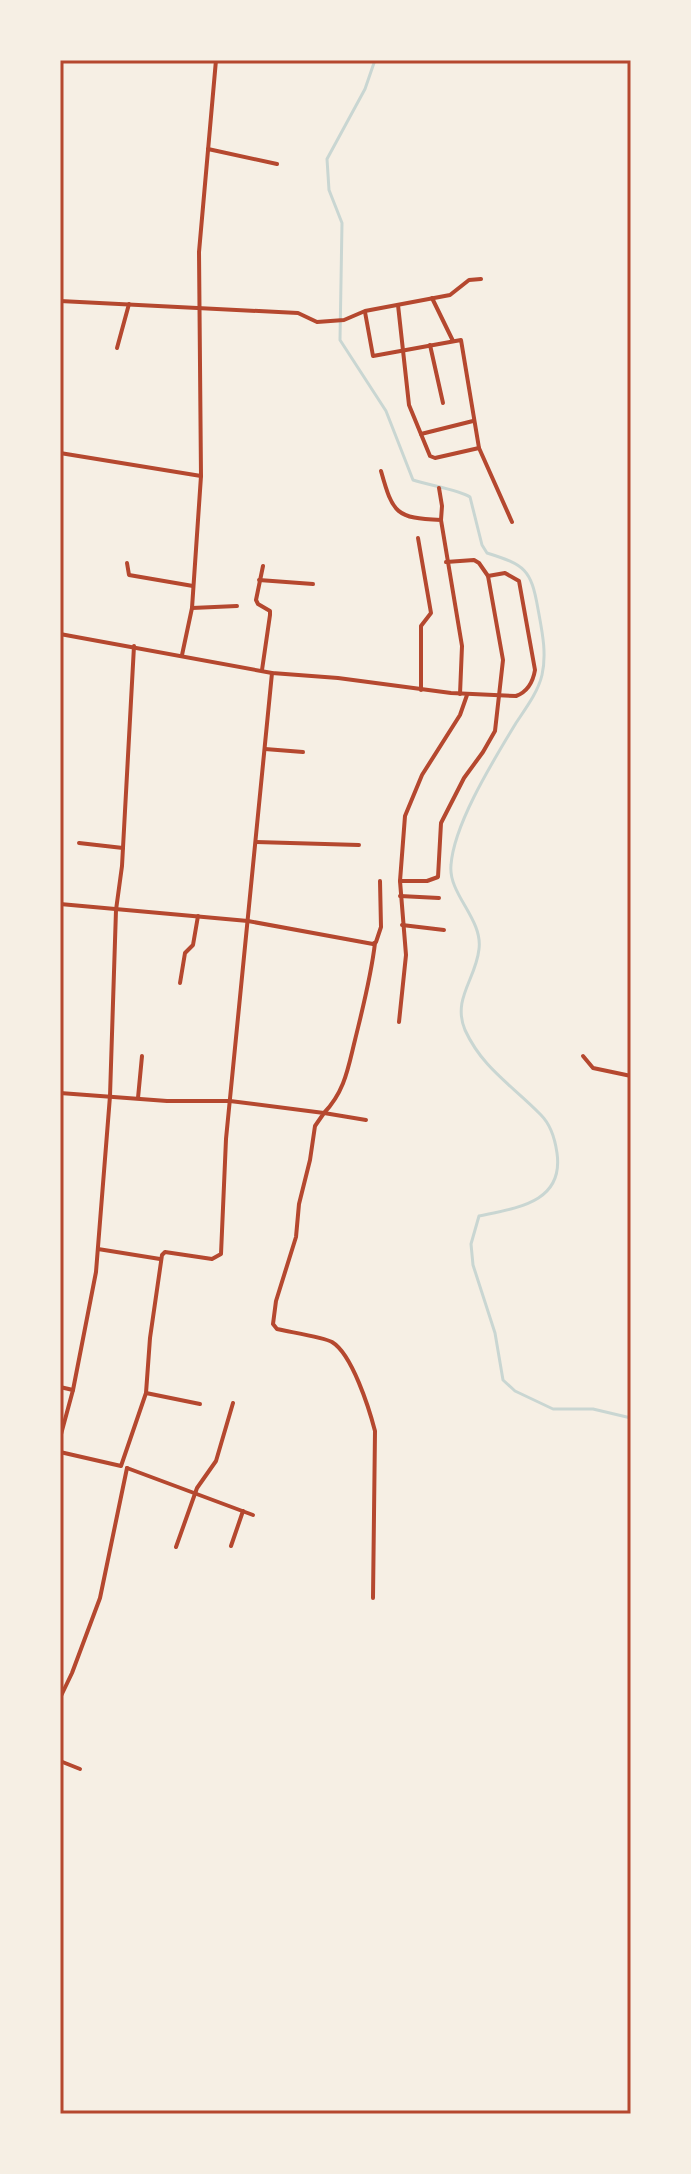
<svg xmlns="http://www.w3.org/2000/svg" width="691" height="2174" viewBox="0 0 691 2174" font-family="'Open Sans',sans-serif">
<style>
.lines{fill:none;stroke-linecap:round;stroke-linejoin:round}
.stream{stroke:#c9d6d2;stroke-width:3}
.minor{stroke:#b5482f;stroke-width:4}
.neatline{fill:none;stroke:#b5482f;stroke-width:3}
</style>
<rect width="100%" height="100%" fill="#f6efe4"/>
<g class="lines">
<!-- stream -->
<path class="stream" d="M 375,60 L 365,89 L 327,159 L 329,190 L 342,223 L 340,340 L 386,411 L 413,480 C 428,485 460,490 470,497 L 482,545 L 487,553 C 525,565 531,569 538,609 C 542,631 547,653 542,675 C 538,692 526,708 516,723 C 495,758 454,823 451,865 C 448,894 483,919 479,949 C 476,979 452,999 465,1030 C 483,1069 512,1085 541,1115 C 551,1125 555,1139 557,1153 C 564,1203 516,1208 479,1216 L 471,1244 L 473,1265 L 495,1333 L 503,1380 L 515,1391 L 553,1409 L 593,1409 L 631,1418"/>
<!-- minor -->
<g class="minor">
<path d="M 208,149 L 277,164"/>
<path d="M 432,298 L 453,341"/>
<path d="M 60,301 L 298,313 L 317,322 L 344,320 L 365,311 L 450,295 L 469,280 L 481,279"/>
<path d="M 398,305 L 409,405 L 430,456 L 435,458 L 479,448"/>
<path d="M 365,312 L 373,356 L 461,340 L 479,448 L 512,522"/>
<path d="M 430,345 L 443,403"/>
<path d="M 117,348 L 129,304"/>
<path d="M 421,434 L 473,421"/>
<path d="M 60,453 L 201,476"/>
<path d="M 381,471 C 393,514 396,518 441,520 L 462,646 L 460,694"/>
<path d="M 439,488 L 442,506 L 441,520"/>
<path d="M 418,538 L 431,613 L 421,626 L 421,690"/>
<path d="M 127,563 L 129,575 L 193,586"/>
<path d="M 259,580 L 313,584"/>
<path d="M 192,608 L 237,606"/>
<path d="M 60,634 L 272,673 L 338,678 L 451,693 L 516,696 C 527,692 533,682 535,670 L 519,581 L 505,573 L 488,576"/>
<path d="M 182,655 L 192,608 L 201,476 L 199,252 L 216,60"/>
<path d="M 262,670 L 270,615 L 270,611 L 258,604 L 256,600 L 263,566"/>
<path d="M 265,749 L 303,752"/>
<path d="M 256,842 L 359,845"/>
<path d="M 79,843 L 123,848"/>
<path d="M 400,881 L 427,881 L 438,877 L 441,823 L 464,778 L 483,752 L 495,731 L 503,660 L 488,576 L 479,563 L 474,560 L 446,562"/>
<path d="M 400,896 L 439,898"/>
<path d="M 60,904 L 248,921 L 373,944 L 376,942 L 381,927 L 380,881"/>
<path d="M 402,925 L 444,930"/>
<path d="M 180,983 L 185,953 L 193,945 L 198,916"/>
<path d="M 399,1022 L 406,955 L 400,881 L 405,816 L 422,775 L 460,715 L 467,695"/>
<path d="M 583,1056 L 593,1068 L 631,1076"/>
<path d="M 60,1093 L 167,1101 L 230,1101 L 324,1113 L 315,1126 L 310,1160 L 299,1204 L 296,1237 L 276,1301 L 273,1324 L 277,1329 C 289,1332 323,1337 332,1342 C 352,1354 369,1408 375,1431 L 373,1598"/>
<path d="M 138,1098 L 142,1056"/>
<path d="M 324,1113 C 345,1091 348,1068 355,1040 C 363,1007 371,977 375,943"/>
<path d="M 324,1113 L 366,1120"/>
<path d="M 98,1249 L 160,1259"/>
<path d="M 60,1387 L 73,1390"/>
<path d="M 146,1393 L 200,1404"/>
<path d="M 60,1438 L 73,1390 L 96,1272 L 110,1096 L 116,910 L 122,866 L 134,646"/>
<path d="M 60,1452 L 121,1466 L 146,1393 L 150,1338 L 162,1255 L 165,1252 L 212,1259 L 221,1254 L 226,1139 L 272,673"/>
<path d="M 127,1468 L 253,1515"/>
<path d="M 231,1546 L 243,1511"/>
<path d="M 176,1547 L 197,1488 L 216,1461 L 233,1403"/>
<path d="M 60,1698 L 72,1673 L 100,1598 L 127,1468"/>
<path d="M 60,1761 L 80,1769"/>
</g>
</g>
<!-- border -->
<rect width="691" height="2174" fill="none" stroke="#f6efe4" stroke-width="124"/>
<rect x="62" y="62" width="567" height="2050" class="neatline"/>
</svg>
